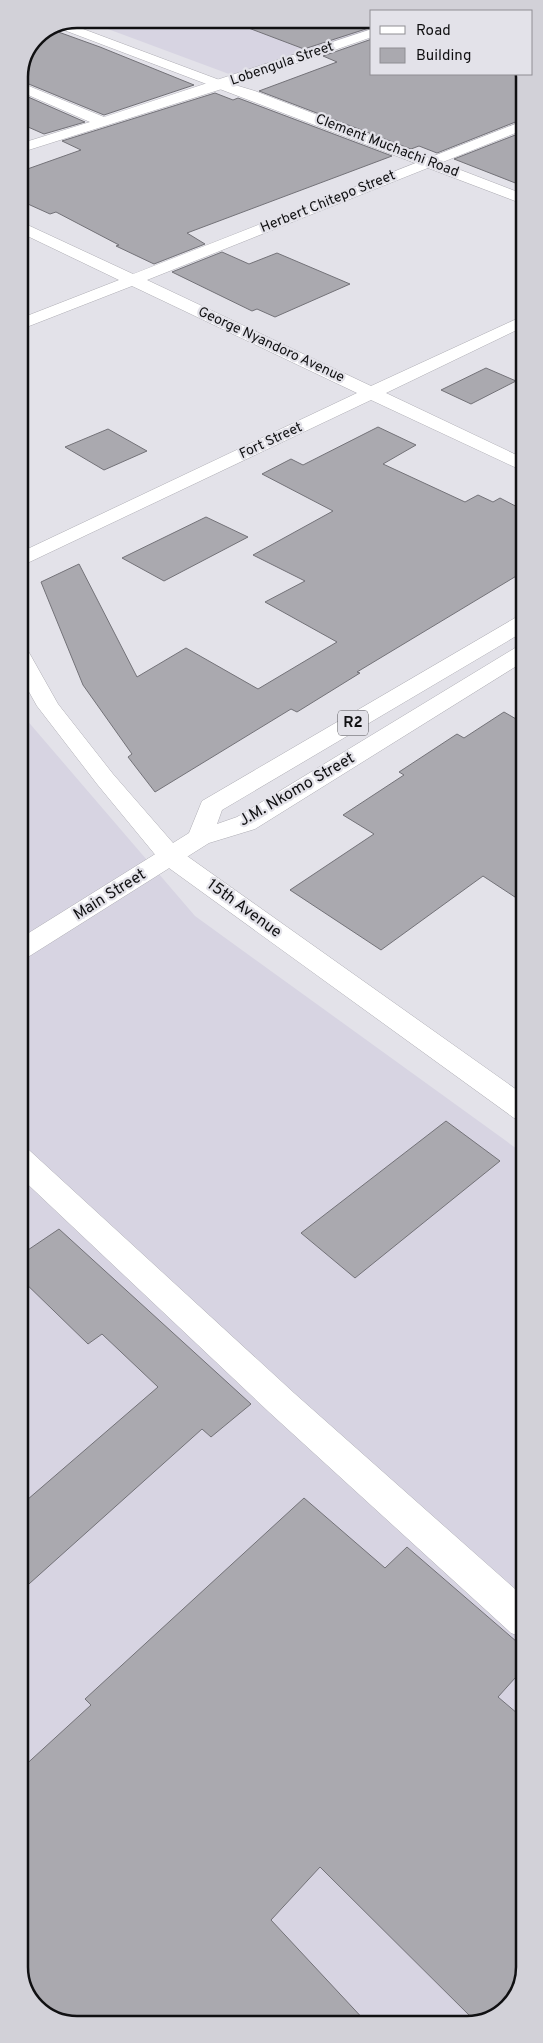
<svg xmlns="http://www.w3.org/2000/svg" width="543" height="2043" viewBox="0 0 543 2043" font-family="Overpass,sans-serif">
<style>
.built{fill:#d7d4e2}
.building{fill:#aaa9af;stroke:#737278}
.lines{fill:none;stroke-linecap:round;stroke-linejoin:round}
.minor-casing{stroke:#aeadb4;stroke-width:1}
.major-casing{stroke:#aeadb4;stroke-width:1}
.highway-casing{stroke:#aeadb4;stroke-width:1}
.minor{fill:#fff;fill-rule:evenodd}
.major{fill:#fff;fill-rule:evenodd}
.highway{fill:#fff;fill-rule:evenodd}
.labels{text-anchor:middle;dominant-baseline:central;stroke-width:4.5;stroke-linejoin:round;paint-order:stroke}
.far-street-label{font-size:14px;fill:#101012;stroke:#e3e2e9}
.shield{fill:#e3e2e9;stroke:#4f4f52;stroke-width:1}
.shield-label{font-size:15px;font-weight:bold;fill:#101012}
.street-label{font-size:16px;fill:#101012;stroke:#e3e2e9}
.rim{fill:none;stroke:#101012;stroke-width:2.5}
</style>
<rect width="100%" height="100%" fill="#e3e2e9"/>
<!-- built -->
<g class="built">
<path d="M 81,19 L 372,19 L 372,31 L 237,77 Z"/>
<path d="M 19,711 L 195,916 L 524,1154 L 524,1967 L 512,2002 L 478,2023 L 72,2024 L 39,2010 L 20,1978 Z"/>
</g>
<!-- building -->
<g class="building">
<path d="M 231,19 L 372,19 L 372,27 L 304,49 L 230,21 Z"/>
<path d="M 50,29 L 100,47 L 194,85 L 104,115 L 19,80 L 36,35 Z"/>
<path d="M 372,39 L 372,74 L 523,74 L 523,119 L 437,153 L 419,146 L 411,149 L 259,91 L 337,62 L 323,56 Z"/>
<path d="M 19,93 L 85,122 L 44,134 L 19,123 Z"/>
<path d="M 215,93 L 233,100 L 238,98 L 392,156 L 187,233 L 205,244 L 154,264 L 116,246 L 119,245 L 56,212 L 50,214 L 19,200 L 19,172 L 81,150 L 62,141 Z"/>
<path d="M 523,132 L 523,186 L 454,159 Z"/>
<path d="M 222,252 L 249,264 L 277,253 L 350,284 L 275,317 L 257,309 L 252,311 L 172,272 Z"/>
<path d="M 486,368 L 516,381 L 471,404 L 441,390 Z"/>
<path d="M 378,427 L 416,445 L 383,464 L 465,502 L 478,495 L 493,502 L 500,498 L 523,510 L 523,572 L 357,672 L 360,673 L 297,712 L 291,709 L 155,792 L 128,757 L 132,754 L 83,685 L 41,582 L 79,564 L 137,677 L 186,648 L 258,689 L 337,642 L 265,602 L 305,581 L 253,555 L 333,511 L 262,474 L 291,459 L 303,465 Z"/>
<path d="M 108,429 L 147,451 L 104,470 L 65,447 Z"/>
<path d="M 206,517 L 248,537 L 164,581 L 122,558 Z"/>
<path d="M 504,712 L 523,723 L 524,903 L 483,876 L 381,950 L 290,890 L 374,834 L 343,815 L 404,775 L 399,772 L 457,734 L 464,738 Z"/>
<path d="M 446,1121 L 500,1161 L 355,1278 L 301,1233 Z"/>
<path d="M 59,1229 L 251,1404 L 211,1437 L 202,1429 L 20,1592 L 20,1506 L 158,1387 L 102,1334 L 88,1344 L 19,1277 L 19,1256 Z"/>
<path d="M 304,1498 L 385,1568 L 407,1547 L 524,1648 L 524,1668 L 498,1697 L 524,1719 L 524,1967 L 512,2002 L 477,2023 L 320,1867 L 271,1920 L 367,2023 L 72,2024 L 39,2010 L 20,1978 L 20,1770 L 91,1705 L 85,1699 Z"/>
</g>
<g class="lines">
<defs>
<g id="minor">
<path d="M 372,29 L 372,37 L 225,88 L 19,153 L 19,144 L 90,122 L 19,91 L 19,82 L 104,117 Z"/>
<path d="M 523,121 L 523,130 L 147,280 L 371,386 L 523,316 L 523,327 L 386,393 L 523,458 L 523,471 L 371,400 L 19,567 L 19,553 L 357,393 L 132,286 L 19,330 L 19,319 L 119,280 L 19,232 L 19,221 L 133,274 Z"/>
<path d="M 19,647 L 27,649 L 58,704 L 113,774 L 180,851 L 524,1095 L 524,1121 L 514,1118 L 162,863 L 97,784 L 37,706 L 19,674 Z"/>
<path d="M 19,1147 L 29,1150 L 294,1393 L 524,1597 L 524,1638 L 511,1633 L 270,1413 L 19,1176 Z"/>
</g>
<path id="major" d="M 67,23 L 225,82 L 255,91 L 523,194 L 523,204 L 56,27 Z"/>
<path id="highway" d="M 523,617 L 523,632 L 222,810 L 217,824 L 237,817 L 515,648 L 523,646 L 523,662 L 255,829 L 209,843 L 28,957 L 19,960 L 19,939 L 189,833 L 202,801 L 515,618 Z"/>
</defs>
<!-- minor casing -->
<use href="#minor" class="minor-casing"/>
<!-- major casing -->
<use href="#major" class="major-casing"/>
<!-- highway casing -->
<use href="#highway" class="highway-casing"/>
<!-- minor -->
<use href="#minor" class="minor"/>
<!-- major -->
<use href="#major" class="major"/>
<!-- highway -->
<use href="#highway" class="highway"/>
</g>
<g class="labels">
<!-- far-street labels -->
<g class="far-street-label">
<text transform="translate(282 64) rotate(-19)">Lobengula Street</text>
<text transform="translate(387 146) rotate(21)">Clement Muchachi Road</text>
<text transform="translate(328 202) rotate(-22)">Herbert Chitepo Street</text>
<text transform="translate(271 345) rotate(25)">George Nyandoro Avenue</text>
<text transform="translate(271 441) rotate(-25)">Fort Street</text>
</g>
<!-- shield labels -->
<rect class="shield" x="338" y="710.5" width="30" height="25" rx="4"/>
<g class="shield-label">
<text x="353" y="723">R2</text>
</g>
<!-- street labels -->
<g class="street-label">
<text transform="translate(297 790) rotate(-30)">J.M. Nkomo Street</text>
<text transform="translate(110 895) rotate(-32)">Main Street</text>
<text transform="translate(244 909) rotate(36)">15th Avenue</text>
</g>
</g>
<!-- crop -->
<path d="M0 0H543V2043H0ZM77 28H467A49 49 0 0 1 516 77V1967A49 49 0 0 1 467 2016H77A49 49 0 0 1 28 1967V77A49 49 0 0 1 77 28Z" fill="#d2d1d8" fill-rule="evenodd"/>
<path class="rim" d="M77 28H467A49 49 0 0 1 516 77V1967A49 49 0 0 1 467 2016H77A49 49 0 0 1 28 1967V77A49 49 0 0 1 77 28Z"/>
<!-- legend -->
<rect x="370" y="10" width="162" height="65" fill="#e3e2e9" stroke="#8f8e93"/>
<rect x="380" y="26" width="25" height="8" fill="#ffffff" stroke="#8f8e93"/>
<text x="416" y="35" font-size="15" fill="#101012">Road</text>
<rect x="380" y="48" width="25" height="15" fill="#aaa9af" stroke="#8f8e93"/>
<text x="416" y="60" font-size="15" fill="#101012">Building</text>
</svg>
